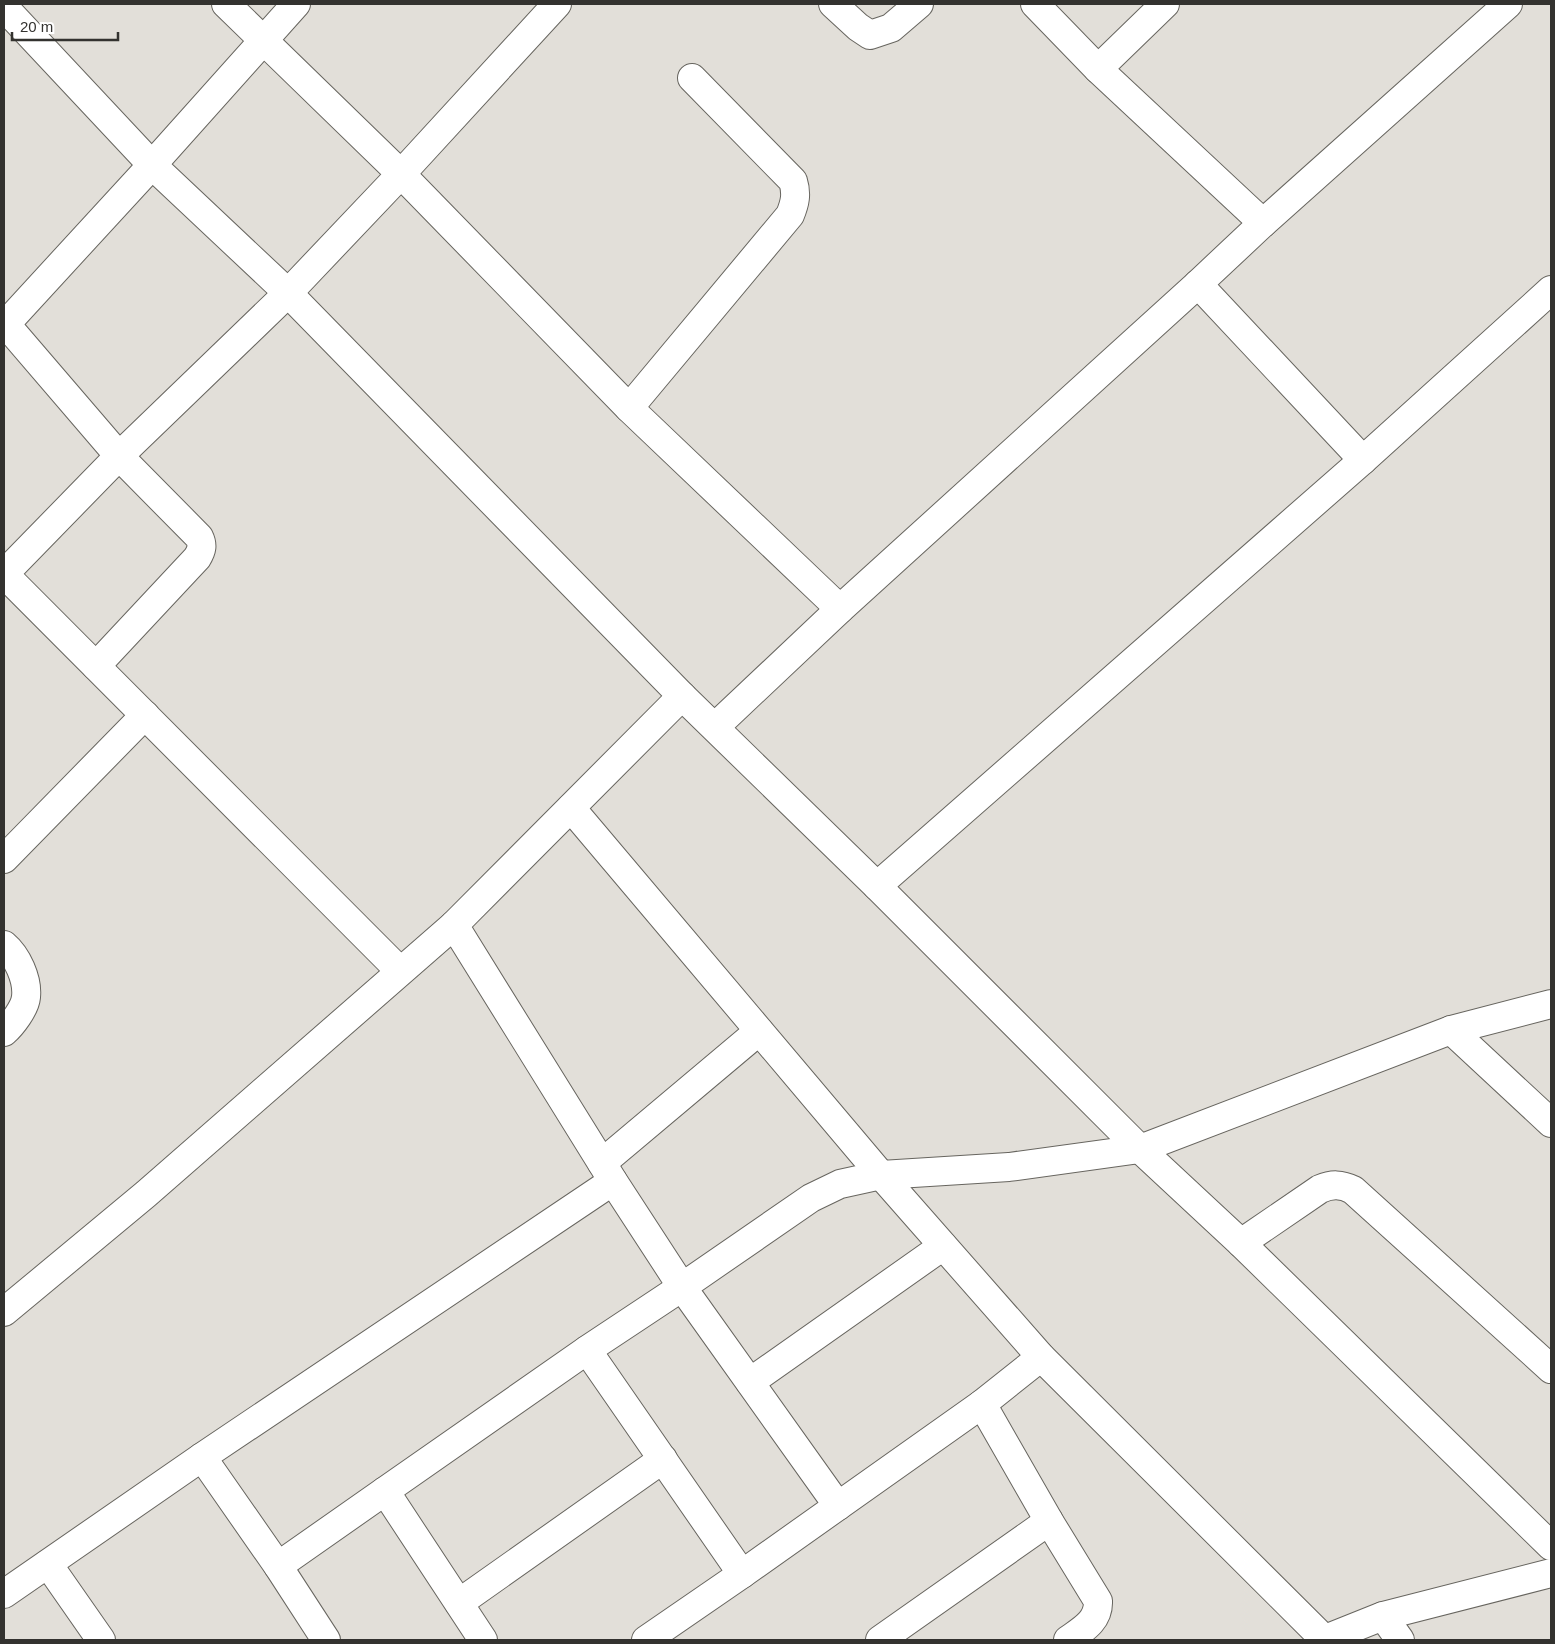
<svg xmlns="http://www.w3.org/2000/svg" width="1555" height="1644" viewBox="0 0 1555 1644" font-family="Arial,sans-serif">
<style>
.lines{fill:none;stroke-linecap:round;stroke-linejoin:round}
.street-casing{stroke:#67655f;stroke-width:30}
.secondary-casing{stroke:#67655f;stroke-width:30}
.street{stroke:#fff;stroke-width:28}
.secondary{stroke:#fff;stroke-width:28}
</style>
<rect width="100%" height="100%" fill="#e2dfd9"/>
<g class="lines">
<defs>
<g id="street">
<path d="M 226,4 L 401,174 L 629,408 L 840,609"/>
<path d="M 833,4 L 858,27 L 870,35 L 891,28 L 919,4"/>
<path d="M 1035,4 L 1098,69 L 1263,223"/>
<path d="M 4,7 L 152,165 L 288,293 L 682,696 L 877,886 L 1140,1149 L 1241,1243 L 1551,1546"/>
<path d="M 1098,69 L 1165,4"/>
<path d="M 1198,284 L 1363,460"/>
<path d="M 4,322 L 119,456 L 199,537 C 203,545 202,550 197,558 L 96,666"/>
<path d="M 4,326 L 152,165 L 296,4"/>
<path d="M 629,408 L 790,215 C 795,203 797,194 793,181 L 692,78"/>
<path d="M 4,574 L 119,456 L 288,293 L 401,174 L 557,4"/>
<path d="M 4,574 L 400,971"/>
<path d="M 571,808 L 881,1175 L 1041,1357 L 1324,1639"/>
<path d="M 4,859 L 145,715"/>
<path d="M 877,886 L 1363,460 L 1551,290"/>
<path d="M 454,925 L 613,1181 L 682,1287 L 838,1506"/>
<path d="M 4,945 C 17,956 28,979 26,997 C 25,1008 12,1025 4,1032"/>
<path d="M 1451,1030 L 1551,1123"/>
<path d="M 602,1163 L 759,1031"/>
<path d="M 1241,1243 L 1320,1189 C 1332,1184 1341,1184 1353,1190 L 1551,1369"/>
<path d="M 587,1350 L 742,1574"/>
<path d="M 750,1382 L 943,1246"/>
<path d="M 982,1404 L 1049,1521 L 1098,1601 C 1099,1621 1082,1630 1068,1640"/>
<path d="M 202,1457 L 278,1566 L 326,1640"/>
<path d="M 48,1564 L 101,1640"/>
<path d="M 278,1566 L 385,1491"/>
<path d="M 4,1594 L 202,1457 L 613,1181"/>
<path d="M 459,1603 L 663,1459"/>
<path d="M 1383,1616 L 1400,1640"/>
<path d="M 483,1640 L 385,1491 L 587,1350 L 682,1287 L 811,1198 L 840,1184 L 881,1175 L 1009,1167 L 1140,1149 L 1451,1030 L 1551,1004"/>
<path d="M 646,1640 L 742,1574 L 982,1404 L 1041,1357"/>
<path d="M 880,1640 L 1049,1521"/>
<path d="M 1323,1640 L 1383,1616 L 1551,1573"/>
</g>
<g id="secondary">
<path d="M 715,727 L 840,609 L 1198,284 L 1263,223 L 1508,4"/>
<path d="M 4,1312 L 146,1194 L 454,925 L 682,696"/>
</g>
</defs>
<!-- street casing -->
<use href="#street" class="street-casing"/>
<!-- secondary casing -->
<use href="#secondary" class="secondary-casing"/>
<!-- street -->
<use href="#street" class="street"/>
<!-- secondary -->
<use href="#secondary" class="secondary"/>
</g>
<!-- border -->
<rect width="1555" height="1644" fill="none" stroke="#33322f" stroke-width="10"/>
<!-- scale -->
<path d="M12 32v8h106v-8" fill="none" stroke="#33322f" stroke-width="2.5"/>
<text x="20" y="32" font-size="15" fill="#33322f" stroke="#ffffff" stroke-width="4" paint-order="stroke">20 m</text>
</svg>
